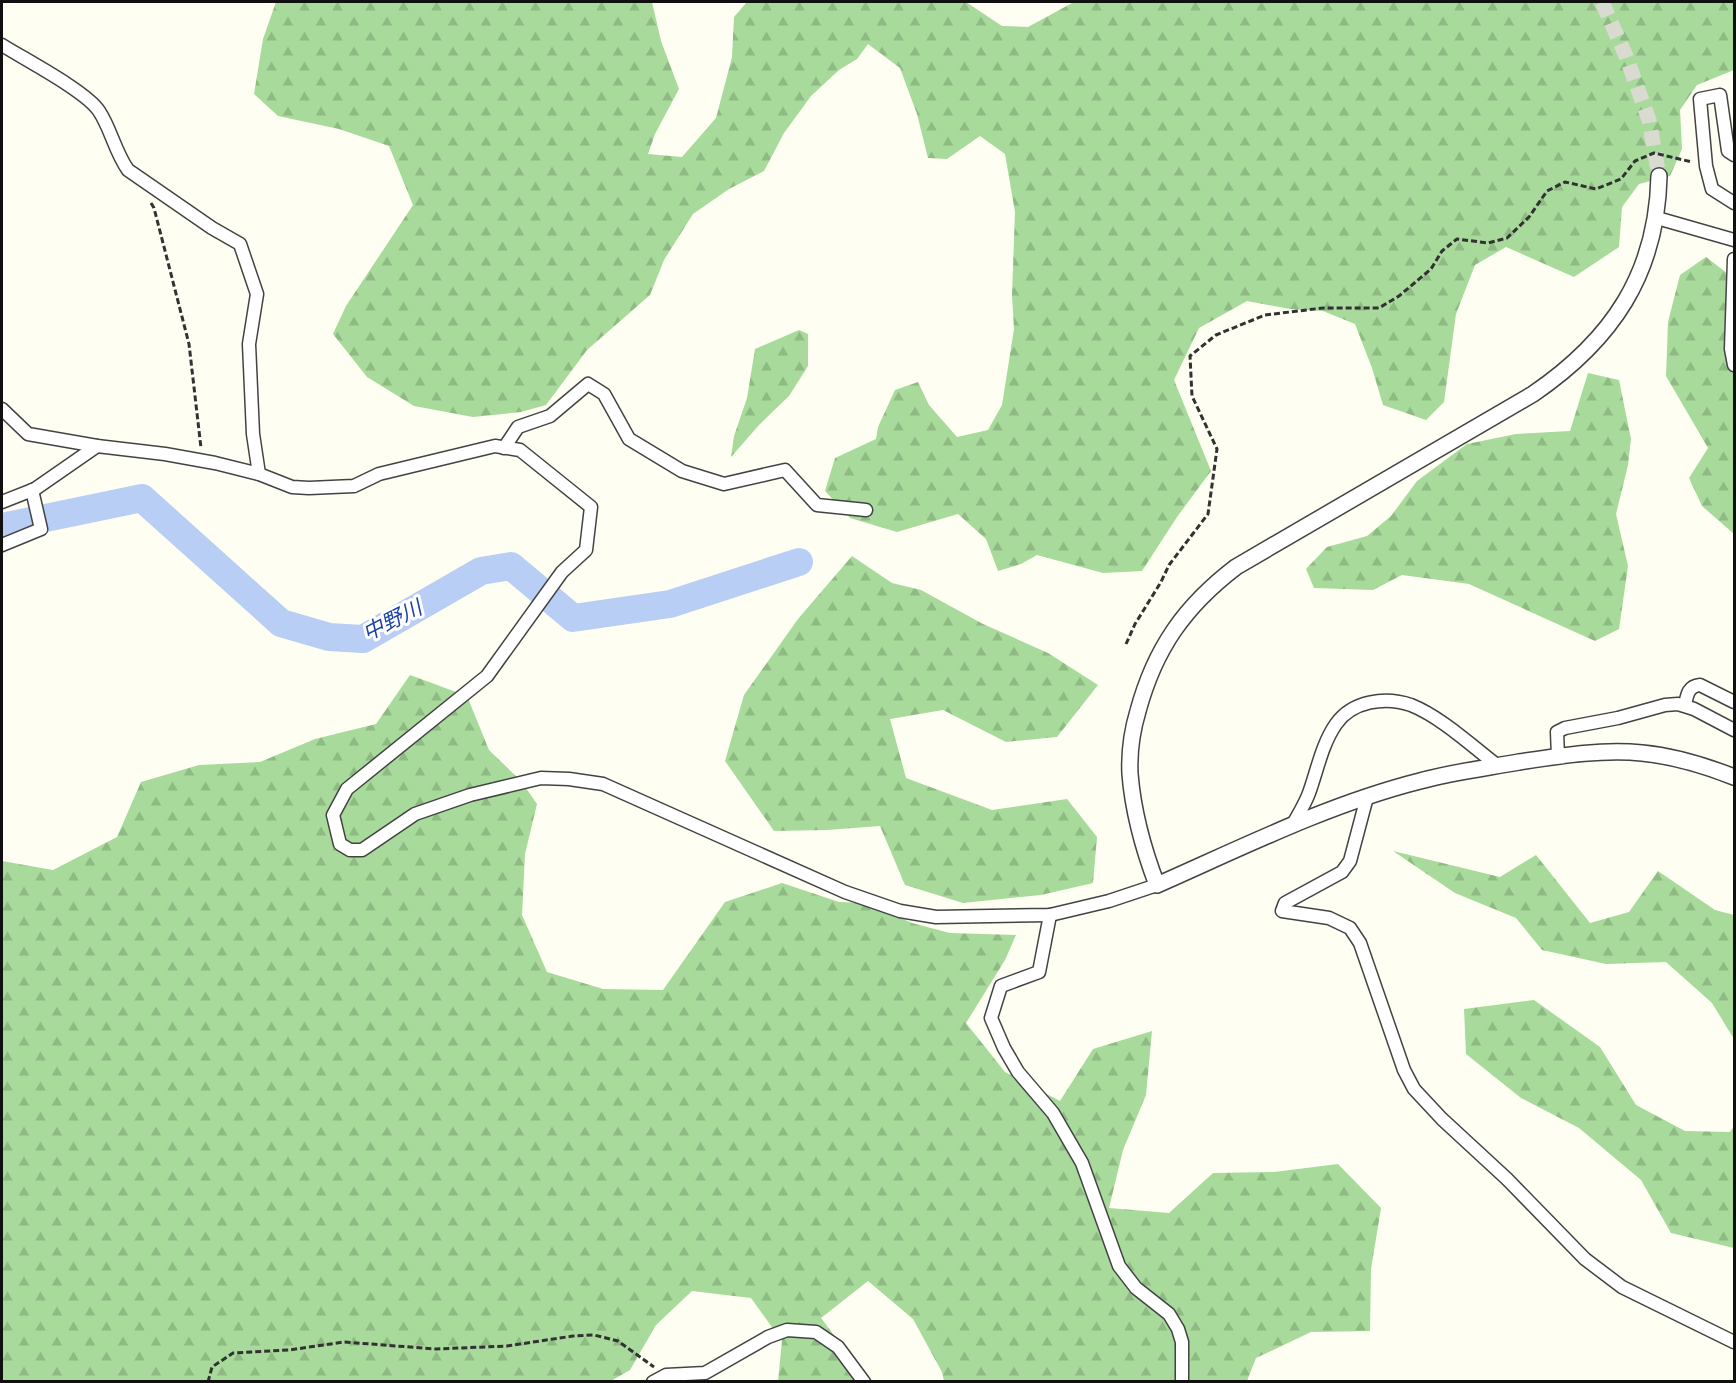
<svg xmlns="http://www.w3.org/2000/svg" width="1736" height="1383" viewBox="0 0 1736 1383" font-family="Merriweather,'Noto Sans JP',serif">
<style>
.forest{fill:url(#forest-firs)}
.lines{fill:none;stroke-linecap:round;stroke-linejoin:round}
.river{stroke:#b8cef5;stroke-width:28}
.tertiary-tunnel{stroke:#dadbd0;stroke-width:15;stroke-dasharray:15 8;stroke-linecap:butt}
.minor-casing{stroke:#434343;stroke-width:15}
.tertiary-casing{stroke:#434343;stroke-width:18}
.path{stroke:#323232;stroke-width:3;stroke-dasharray:6 3;stroke-linecap:butt}
.minor{stroke:#fff;stroke-width:12}
.tertiary{stroke:#fff;stroke-width:15}
.labels{text-anchor:middle;dominant-baseline:central;stroke-width:6;stroke-linejoin:round;paint-order:stroke}
.water-label{font-size:21px;font-style:italic;fill:#1941a1;stroke:#fff}
</style>
<defs>
<pattern id="forest-firs" width="22" height="20" patternUnits="userSpaceOnUse" patternTransform="scale(1.5)"><rect width="22" height="20" fill="#a7da9b"/><path d="M5 1l3.5 6h-7zM16 11l3.5 6h-7z" fill="#8fba84"/></pattern>
</defs>
<rect width="100%" height="100%" fill="#fefff2"/>
<!-- forest -->
<g class="forest">
<path d="M 276,2 L 652,2 L 661,41 L 679,89 L 655,134 L 648,154 L 682,157 L 716,118 L 732,57 L 734,17 L 747,2 L 966,2 L 1002,26 L 1028,27 L 1074,2 L 1734,2 L 1734,70 L 1697,85 L 1680,110 L 1682,149 L 1670,176 L 1639,184 L 1622,207 L 1619,247 L 1574,277 L 1506,247 L 1475,265 L 1456,314 L 1444,402 L 1426,420 L 1383,405 L 1372,368 L 1355,324 L 1323,311 L 1290,309 L 1247,301 L 1199,328 L 1174,380 L 1211,471 L 1177,517 L 1142,571 L 1103,573 L 1037,555 L 1021,564 L 998,571 L 986,539 L 958,514 L 897,532 L 850,518 L 825,491 L 835,458 L 876,439 L 878,427 L 895,390 L 918,382 L 929,405 L 957,437 L 988,430 L 1002,405 L 1014,329 L 1012,295 L 1015,212 L 1005,154 L 980,136 L 947,159 L 928,158 L 917,114 L 900,68 L 868,44 L 857,59 L 839,70 L 811,96 L 784,133 L 764,171 L 729,189 L 693,214 L 664,260 L 650,295 L 587,350 L 546,405 L 521,412 L 473,417 L 414,406 L 367,377 L 333,334 L 346,306 L 413,205 L 389,146 L 339,129 L 278,116 L 254,94 L 263,39 Z"/>
<path d="M 1706,257 L 1732,277 L 1734,296 L 1734,534 L 1702,506 L 1689,478 L 1708,448 L 1666,376 L 1668,322 L 1680,275 Z"/>
<path d="M 799,330 L 808,334 L 808,366 L 789,396 L 759,425 L 731,457 L 734,436 L 747,398 L 755,349 Z"/>
<path d="M 1588,373 L 1619,380 L 1631,439 L 1628,465 L 1616,514 L 1628,566 L 1619,629 L 1595,641 L 1469,584 L 1402,575 L 1373,590 L 1314,588 L 1306,569 L 1327,547 L 1367,536 L 1391,516 L 1417,481 L 1467,444 L 1516,434 L 1570,431 Z"/>
<path d="M 852,556 L 892,583 L 921,590 L 983,624 L 1048,653 L 1098,685 L 1057,737 L 1006,742 L 943,710 L 890,719 L 906,778 L 992,810 L 1067,799 L 1097,837 L 1093,883 L 1041,895 L 963,903 L 905,885 L 880,826 L 827,830 L 774,831 L 725,761 L 744,695 L 798,619 Z"/>
<path d="M 410,675 L 467,696 L 489,750 L 521,781 L 537,804 L 525,854 L 522,915 L 547,972 L 603,989 L 663,990 L 725,902 L 782,883 L 839,902 L 867,903 L 912,923 L 950,933 L 1016,935 L 1005,960 L 966,1023 L 1005,1072 L 1060,1101 L 1093,1049 L 1152,1031 L 1146,1095 L 1123,1150 L 1109,1208 L 1169,1213 L 1213,1173 L 1274,1172 L 1338,1164 L 1381,1208 L 1371,1269 L 1370,1331 L 1311,1332 L 1256,1358 L 1247,1381 L 944,1381 L 942,1372 L 913,1319 L 868,1281 L 821,1318 L 858,1367 L 862,1381 L 778,1381 L 782,1341 L 751,1298 L 692,1291 L 656,1325 L 630,1370 L 611,1381 L 2,1381 L 2,861 L 53,870 L 117,837 L 141,782 L 199,765 L 260,762 L 315,739 L 376,724 Z"/>
<path d="M 1393,851 L 1500,877 L 1536,855 L 1590,923 L 1629,912 L 1658,871 L 1715,910 L 1734,915 L 1734,1039 L 1712,1003 L 1666,962 L 1606,964 L 1542,950 L 1516,918 L 1455,893 Z"/>
<path d="M 1534,1000 L 1600,1047 L 1636,1105 L 1685,1131 L 1730,1132 L 1734,1126 L 1734,1248 L 1671,1233 L 1641,1180 L 1579,1128 L 1521,1098 L 1466,1054 L 1464,1009 Z"/>
</g>
<g class="lines">
<!-- river -->
<path class="river" d="M 2,527 L 142,498 L 281,623 L 329,637 L 363,639 L 481,571 L 511,566 L 573,618 L 670,604 L 799,562"/>
<!-- tertiary-tunnel -->
<path class="tertiary-tunnel" d="M 1602,2 L 1626,56 L 1649,120 L 1659,176"/>
<defs>
<g id="minor">
<path d="M 2,45 C 24,59 86,91 99,111 C 111,129 115,152 128,170 L 212,228 L 240,244 L 257,294 L 249,344 L 253,434 L 259,474"/>
<path d="M 1734,155 L 1728,151 L 1720,95 L 1700,99 L 1706,166 L 1712,189 L 1734,203"/>
<path d="M 1657,218 L 1734,240"/>
<path d="M 1734,259 L 1731,349 L 1734,365"/>
<path d="M 2,409 L 28,434 L 97,446 L 165,454 L 215,463 L 259,474 L 292,487 L 309,488 L 354,486 L 379,474 L 495,446 L 520,450 L 591,507 L 586,550 L 562,572 L 487,676 L 347,789 L 333,815 L 340,844 L 350,850 L 362,850 L 415,814 L 470,795 L 541,778 L 569,779 L 603,784 L 845,892 L 900,911 L 936,917 L 1050,915 L 1109,901 L 1157,885"/>
<path d="M 504,448 L 518,427 L 550,416 L 588,384 L 604,394 L 629,439 L 682,471 L 724,484 L 785,470 L 817,505 L 866,510"/>
<path d="M 2,502 L 35,489 L 97,446"/>
<path d="M 2,545 L 41,529 L 32,490"/>
<path d="M 1685,705 C 1687,695 1688,686 1700,685 L 1734,702"/>
<path d="M 1558,756 L 1557,732 L 1565,728 L 1618,718 L 1665,705 L 1678,704 L 1694,709 L 1734,730"/>
<path d="M 1367,797 L 1350,861 L 1342,872 L 1285,903 L 1282,911 L 1329,918 L 1350,928 L 1360,943 L 1404,1070 L 1414,1089 L 1442,1119 L 1507,1179 L 1585,1259 L 1622,1287 L 1734,1342"/>
<path d="M 1292,826 C 1298,815 1305,804 1309,793 C 1317,771 1322,744 1336,724 C 1352,701 1385,696 1411,705 C 1441,717 1472,746 1498,766"/>
<path d="M 1050,915 L 1039,972 L 1001,986 L 991,1018 L 1004,1048 L 1018,1072 L 1053,1113 L 1082,1163 L 1119,1266 L 1136,1288 L 1169,1314 L 1178,1329 L 1182,1342 L 1182,1382"/>
<path d="M 653,1382 L 666,1375 L 705,1373 L 768,1337 L 787,1330 L 816,1332 L 838,1347 L 864,1382"/>
</g>
<path id="tertiary" d="M 1659,176 C 1657,274 1612,340 1533,394 L 1236,567 C 1185,606 1155,648 1138,711 C 1132,731 1129,753 1130,774 C 1133,811 1144,851 1157,885 C 1243,847 1329,804 1420,781 C 1453,772 1486,768 1519,762 C 1559,756 1601,749 1642,753 C 1673,756 1706,766 1734,777"/>
</defs>
<!-- minor casing -->
<use href="#minor" class="minor-casing"/>
<!-- tertiary casing -->
<use href="#tertiary" class="tertiary-casing"/>
<!-- path -->
<g class="path">
<path d="M 151,203 L 154,208 L 189,344 L 201,448"/>
<path d="M 1126,644 L 1135,624 L 1161,582 L 1169,565 L 1208,514 L 1217,449 L 1192,396 L 1190,356 L 1216,335 L 1265,315 L 1323,308 L 1379,308 L 1399,296 L 1431,269 L 1442,251 L 1457,239 L 1488,243 L 1507,238 L 1529,217 L 1547,191 L 1565,182 L 1596,189 L 1621,179 L 1635,161 L 1654,153 L 1692,162"/>
<path d="M 208,1382 L 212,1367 L 233,1353 L 289,1350 L 344,1342 L 436,1349 L 507,1346 L 573,1336 L 594,1335 L 618,1341 L 654,1367"/>
</g>
<!-- minor -->
<use href="#minor" class="minor"/>
<!-- tertiary -->
<use href="#tertiary" class="tertiary"/>
</g>
<g class="labels">
<!-- water labels -->
<g class="water-label">
<text transform="translate(392 620) rotate(-27)">中野川</text>
</g>
</g>
<!-- border -->
<rect width="1736" height="1383" fill="none" stroke="#101010" stroke-width="6"/>
</svg>
